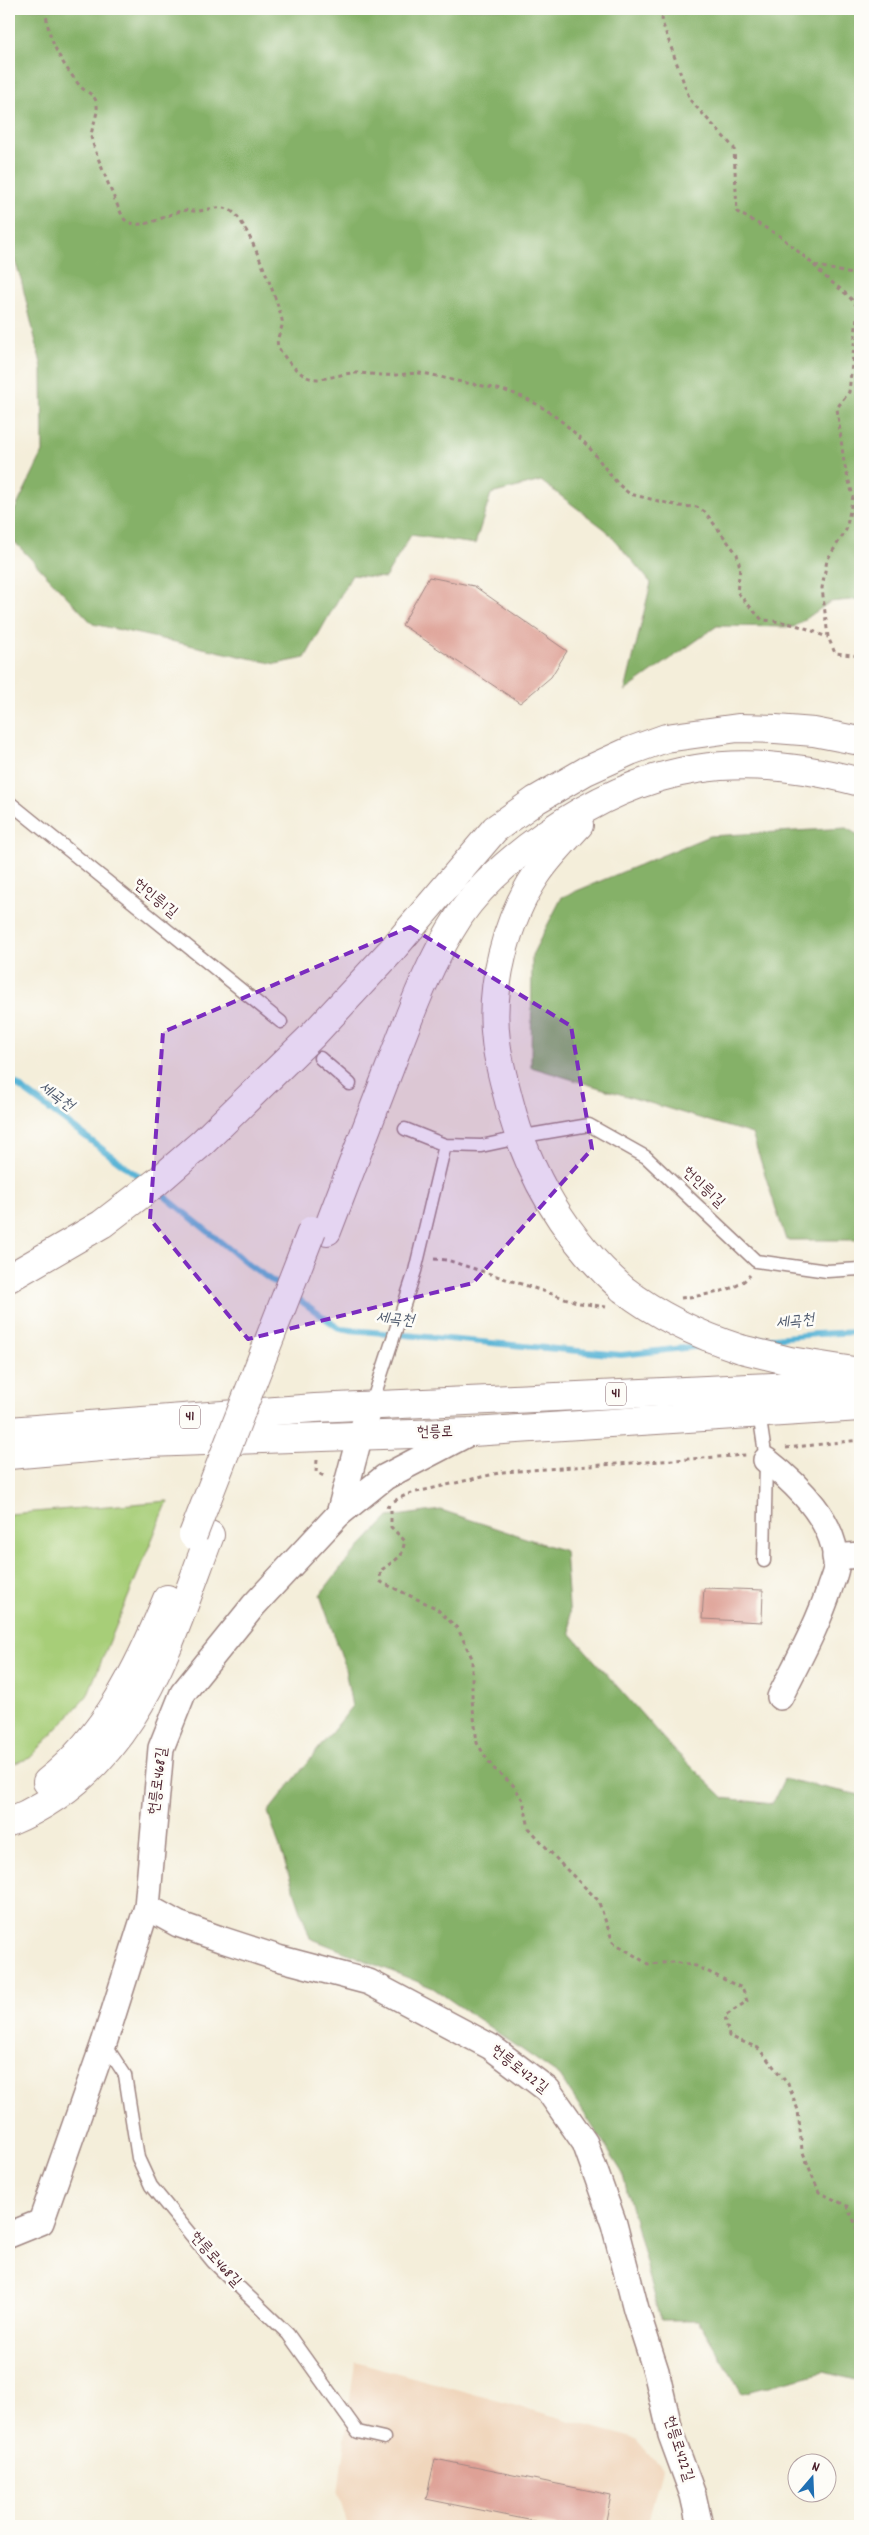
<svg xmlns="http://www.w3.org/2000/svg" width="869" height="2535" viewBox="0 0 869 2535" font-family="Dekko,'Poor Story',sans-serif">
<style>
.built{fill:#f0d6bc}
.green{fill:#a7ce78;stroke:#787652}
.forest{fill:#85b168;stroke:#68684a}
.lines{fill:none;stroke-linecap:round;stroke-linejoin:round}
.stream{stroke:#59b4d6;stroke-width:6}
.building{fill:#dea196}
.service-casing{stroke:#9f8682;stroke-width:15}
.minor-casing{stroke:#9f8682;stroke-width:28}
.primary-casing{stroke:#9f8682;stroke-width:30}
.motorway-casing{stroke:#9f8682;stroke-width:30}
.path{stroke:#9f8682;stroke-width:3;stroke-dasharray:4 4;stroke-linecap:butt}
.service{stroke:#fff;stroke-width:12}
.minor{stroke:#fff;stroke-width:25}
.primary{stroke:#fff;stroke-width:28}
.motorway{stroke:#fff;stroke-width:28}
.motorway-bridge-casing{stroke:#9f8682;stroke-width:30;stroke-linecap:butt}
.motorway-bridge{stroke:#fff;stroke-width:28}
.marked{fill:#7b2cbf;fill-opacity:0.2;stroke:#7b2cbf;stroke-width:4;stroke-dasharray:10 6;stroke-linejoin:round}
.labels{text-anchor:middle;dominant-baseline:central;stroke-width:5;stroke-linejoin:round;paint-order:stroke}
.shield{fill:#fdfcf7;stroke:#806168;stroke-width:1}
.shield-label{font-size:14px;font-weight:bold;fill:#4a1f2b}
.street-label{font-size:15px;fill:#4a1f2b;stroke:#fdfcf7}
.water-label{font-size:16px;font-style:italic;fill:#505b6f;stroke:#fdfcf7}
</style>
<rect width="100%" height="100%" fill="#fdfcf7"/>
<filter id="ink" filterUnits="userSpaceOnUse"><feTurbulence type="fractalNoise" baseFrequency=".02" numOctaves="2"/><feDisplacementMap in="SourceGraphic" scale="10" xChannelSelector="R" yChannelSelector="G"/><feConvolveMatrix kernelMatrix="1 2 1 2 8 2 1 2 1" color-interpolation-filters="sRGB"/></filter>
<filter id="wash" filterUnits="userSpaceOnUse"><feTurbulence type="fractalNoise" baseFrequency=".0096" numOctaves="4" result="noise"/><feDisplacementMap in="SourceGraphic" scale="20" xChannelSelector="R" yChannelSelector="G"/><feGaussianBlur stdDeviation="1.12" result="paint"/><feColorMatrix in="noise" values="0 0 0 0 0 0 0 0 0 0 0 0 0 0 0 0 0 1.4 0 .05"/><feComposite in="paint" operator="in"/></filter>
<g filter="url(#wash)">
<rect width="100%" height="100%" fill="#f4eeda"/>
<!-- built -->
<path class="built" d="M 355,2361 L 636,2439 L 662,2469 L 647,2526 L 348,2526 L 338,2494 Z"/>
<!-- green -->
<path class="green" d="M 168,1501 L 87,1696 L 30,1758 L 9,1765 L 9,1514 Z"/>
<!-- forest -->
<g class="forest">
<path d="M 9,9 L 860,9 L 860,599 L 830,602 L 794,627 L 717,626 L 625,691 L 651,583 L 606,530 L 541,481 L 491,494 L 475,544 L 411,535 L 385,578 L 352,575 L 305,658 L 276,664 L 93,624 L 9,536 L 9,522 L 43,452 L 42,368 L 21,279 L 9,243 Z"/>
<path d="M 846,828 L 860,836 L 860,1240 L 786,1240 L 752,1134 L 531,1067 L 532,955 L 562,897 L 709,836 Z"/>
<path d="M 441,1510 L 565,1551 L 571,1634 L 669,1745 L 724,1798 L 772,1804 L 784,1779 L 860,1795 L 860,2381 L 824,2372 L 742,2393 L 698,2320 L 661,2320 L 622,2172 L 560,2076 L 433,1988 L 310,1938 L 268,1812 L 352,1707 L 344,1663 L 320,1595 L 343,1565 L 389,1517 Z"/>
</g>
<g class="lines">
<!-- stream -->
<g class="stream">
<path d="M 9,1079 L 146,1182"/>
<path d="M 158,1191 L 248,1264 L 282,1288"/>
<path d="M 294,1296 L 340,1329 L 621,1355 L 702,1346"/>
<path d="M 754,1340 L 817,1334 L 860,1332"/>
</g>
</g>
<g id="blocks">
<!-- building -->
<g class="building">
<path d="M 429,577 L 474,586 L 567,651 L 551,677 L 520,703 L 402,625 Z"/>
<path d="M 704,1588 L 763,1590 L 762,1622 L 702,1619 Z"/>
<path d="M 435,2459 L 611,2495 L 605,2526 L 558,2526 L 426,2499 Z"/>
</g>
</g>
</g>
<g filter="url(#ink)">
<use href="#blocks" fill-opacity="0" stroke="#9f8682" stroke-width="1"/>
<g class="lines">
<defs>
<g id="service">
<path d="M 9,802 L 281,1022"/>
<path d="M 320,1058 L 350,1084"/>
<path d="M 405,1129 L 445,1145 L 481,1146 L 514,1139"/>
<path d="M 524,1136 L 589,1125 L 646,1157 L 756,1261 L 827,1271 L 860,1269"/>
<path d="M 371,1406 L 415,1271 L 445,1145"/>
<path d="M 759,1413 L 766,1460 L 764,1561"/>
<path d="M 104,2043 L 125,2075 L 138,2158 L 151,2186 L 213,2262 L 288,2334 L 358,2432 L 384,2438"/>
</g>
<g id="minor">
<path d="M 766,1460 C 798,1485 838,1523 836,1568 C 835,1575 831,1583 829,1590 C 817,1627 797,1662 780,1697"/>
<path d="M 339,1514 L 360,1435 L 371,1406"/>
<path d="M 835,1557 L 860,1555"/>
<path d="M 147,1907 L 178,1924 L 223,1940 L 278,1958 L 369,1982 L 491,2047 L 548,2090 L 585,2143 L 614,2224 L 636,2309 L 656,2371 L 671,2435 L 693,2495 L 700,2526"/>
<path d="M 9,2235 L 41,2222 L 104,2043 L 147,1907 L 161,1748 L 183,1693 L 254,1605 L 339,1514 L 385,1477 L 471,1432"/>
</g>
<g id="primary">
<path d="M 9,1431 L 315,1408 L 860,1383"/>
<path d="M 9,1455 L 147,1443 L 472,1432 L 860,1407"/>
</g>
<g id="motorway">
<path d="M 579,825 C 564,841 549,856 537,874 C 506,920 489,987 496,1041 C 498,1061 504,1081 509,1101 C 528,1176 565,1238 623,1289"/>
<path d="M 327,1231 C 348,1176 369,1121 390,1067 C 410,1014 429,962 460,915 C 483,882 514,856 547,833 C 649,762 741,750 860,782"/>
<path d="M 9,1278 L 102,1224 L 157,1182 L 203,1142 L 312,1036 L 391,951 L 495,829 L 536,800 L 586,771 L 630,751 L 666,738 L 738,728 L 776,729 L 814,732 L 860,741"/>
<path d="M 741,1349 L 790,1361 L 860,1372"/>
<path d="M 47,1782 C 106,1735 139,1668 167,1599"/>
<path d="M 9,1822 C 135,1770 166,1651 210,1535"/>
</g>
</defs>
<!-- service casing -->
<use href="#service" class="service-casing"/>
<!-- minor casing -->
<use href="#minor" class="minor-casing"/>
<!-- primary casing -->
<use href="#primary" class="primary-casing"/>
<!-- motorway casing -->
<use href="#motorway" class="motorway-casing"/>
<!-- path -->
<g class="path">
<path d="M 46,9 C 47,40 61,62 80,86 C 85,92 93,93 96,101 C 100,112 92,125 91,136 C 91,143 121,217 125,220 C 142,232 164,215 181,211 C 187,209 193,212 199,211 C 212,209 226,203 237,216 C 251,233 277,298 282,320 C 284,329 275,337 278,346 C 282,356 296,371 305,376 C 318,384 340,373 354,373 C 368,373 382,376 395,375 C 403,375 410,373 418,373 C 429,373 442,378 453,380 C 473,385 496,387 515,394 C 546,405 577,432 597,457 C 607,471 616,484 630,494 L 679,506 L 697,507 L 705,512 L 737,554 L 740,568 L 737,592 L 762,620 C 777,621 791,623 805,628 C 813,630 819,635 828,637"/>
<path d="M 663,9 L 662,22 L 690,100 L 734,148 L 737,212 L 780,236 L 814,265 L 860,276"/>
<path d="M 814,265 C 827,282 848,291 858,308 L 849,392 L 837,408 L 844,463 L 853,496 L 846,530 L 827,560 L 822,588 L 828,637 L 835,653 L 860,656"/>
<path d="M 434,1259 L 447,1260 L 580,1303 L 606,1307"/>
<path d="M 681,1298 C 702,1295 736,1293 750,1275"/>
<path d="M 786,1448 L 860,1440"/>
<path d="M 317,1460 L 316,1472 L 326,1477"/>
<path d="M 394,1501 L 408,1494 L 503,1472 L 746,1455"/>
<path d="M 386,1506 L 391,1507 L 391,1527 L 405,1541 L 401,1556 L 380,1571 L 381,1582 L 436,1608 L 458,1629 L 472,1658 L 472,1700 L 477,1743 L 492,1767 L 513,1785 L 523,1800 L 529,1828 L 562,1865 L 598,1900 L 613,1942 L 648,1964 L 674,1962 L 696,1966 L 742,1988 L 747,2001 L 725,2016 L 729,2036 L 758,2048 L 788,2084 L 798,2110 L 802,2150 L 819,2192 L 847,2206 L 857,2227 L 857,2259 L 860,2263"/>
</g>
<!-- service -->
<use href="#service" class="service"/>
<!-- minor -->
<use href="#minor" class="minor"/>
<!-- primary -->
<use href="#primary" class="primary"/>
<!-- motorway -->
<use href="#motorway" class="motorway"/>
<defs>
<g id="motorway-bridge">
<path d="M 623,1289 C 659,1317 698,1335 741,1349"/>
<path d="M 193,1535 L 312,1230"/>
</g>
</defs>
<!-- motorway-bridge casing -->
<use href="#motorway-bridge" class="motorway-bridge-casing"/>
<!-- motorway-bridge -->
<use href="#motorway-bridge" class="motorway-bridge"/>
</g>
</g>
<!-- marked area -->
<path class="marked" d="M 410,927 L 571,1026 L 592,1149 L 473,1283 L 248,1339 L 150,1219 L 163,1032 Z"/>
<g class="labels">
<!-- shield labels -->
<g class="shield">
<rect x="606" y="1382.5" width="20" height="23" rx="4"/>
<rect x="180" y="1405.5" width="20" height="23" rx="4"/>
</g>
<g class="shield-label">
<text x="616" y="1394">41</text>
<text x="190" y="1417">41</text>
</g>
<!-- street labels -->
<g class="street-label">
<text transform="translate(155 899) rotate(39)">헌인릉1길</text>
<text transform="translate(703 1188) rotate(43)">헌인릉1길</text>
<text transform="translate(435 1433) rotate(-1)">헌릉로</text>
<text transform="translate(159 1781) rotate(-83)">헌릉로468길</text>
<text transform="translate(519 2070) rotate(38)">헌릉로422길</text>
<text transform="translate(215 2260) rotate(48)">헌릉로468길</text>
<text transform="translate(678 2449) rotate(72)">헌릉로422길</text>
</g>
<!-- water labels -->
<g class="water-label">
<text transform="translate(56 1097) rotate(36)">세곡천</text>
<text transform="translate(395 1320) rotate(5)">세곡천</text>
<text transform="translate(795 1322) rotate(-6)">세곡천</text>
</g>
</g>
<!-- margin -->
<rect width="869" height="2535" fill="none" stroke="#fdfcf7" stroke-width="30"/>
<!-- north arrow -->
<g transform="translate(812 2478) rotate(19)"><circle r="24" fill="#fdfcf7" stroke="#b5a4a5"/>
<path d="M0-4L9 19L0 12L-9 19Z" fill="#1f6fb2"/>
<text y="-8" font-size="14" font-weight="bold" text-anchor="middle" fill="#4a1f2b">N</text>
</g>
</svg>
